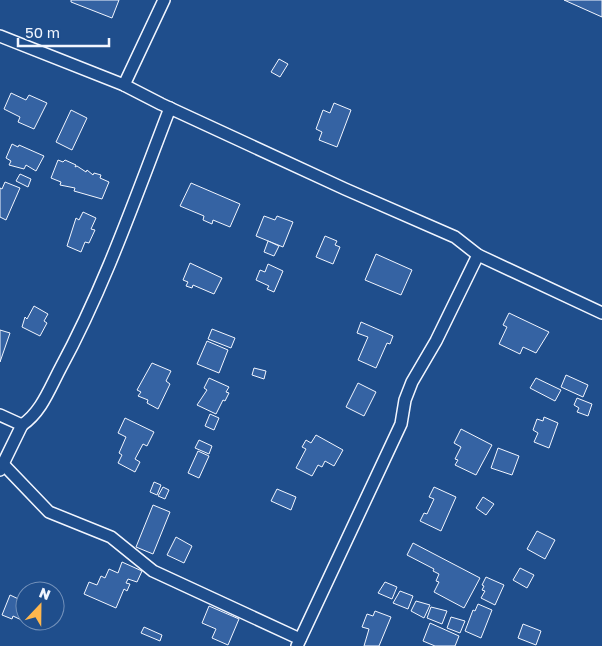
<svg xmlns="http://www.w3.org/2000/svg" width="602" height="646" viewBox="0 0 602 646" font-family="'Golos Text',sans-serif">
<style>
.building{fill:#3563a3;stroke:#f2f6ff}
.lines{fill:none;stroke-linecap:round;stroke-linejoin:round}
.street-casing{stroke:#f2f6ff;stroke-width:14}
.street{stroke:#1f4e8c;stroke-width:11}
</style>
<rect width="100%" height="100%" fill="#1f4e8c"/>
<!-- building -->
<g class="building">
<path d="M 71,0 L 119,0 L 112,18 L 71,2 Z"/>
<path d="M 564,0 L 602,0 L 602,17 Z"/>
<path d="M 279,59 L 288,64 L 280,77 L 271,72 Z"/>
<path d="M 11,93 L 26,100 L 29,95 L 47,103 L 34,129 L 18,122 L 20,117 L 4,109 Z"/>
<path d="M 334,103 L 351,110 L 337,147 L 319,140 L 322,132 L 316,129 L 323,110 L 330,113 Z"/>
<path d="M 71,110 L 87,118 L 72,150 L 56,142 Z"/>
<path d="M 12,144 L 18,147 L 19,145 L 44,156 L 36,171 L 26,165 L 24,169 L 9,165 L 11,161 L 6,158 Z"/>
<path d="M 58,160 L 63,162 L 65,160 L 76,165 L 75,167 L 77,166 L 86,172 L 87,170 L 93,175 L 94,173 L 101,175 L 100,178 L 109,182 L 102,199 L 74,191 L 75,188 L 60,185 L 61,182 L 51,178 Z"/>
<path d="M 20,174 L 31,179 L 28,187 L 16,181 Z"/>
<path d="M 5,182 L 20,188 L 6,220 L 0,217 L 0,188 L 2,189 Z"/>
<path d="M 191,183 L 240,204 L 230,227 L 213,220 L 212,224 L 203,220 L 204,216 L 180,206 Z"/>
<path d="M 83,212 L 96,218 L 91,229 L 95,230 L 89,243 L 85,242 L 81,252 L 67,246 L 76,218 L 79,220 Z"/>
<path d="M 264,216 L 275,220 L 277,216 L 293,222 L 283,247 L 256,236 Z"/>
<path d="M 325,236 L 337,241 L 335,245 L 340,247 L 333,264 L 316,257 Z"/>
<path d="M 268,241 L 279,246 L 274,256 L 264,252 Z"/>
<path d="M 376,254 L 412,270 L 401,295 L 365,280 Z"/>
<path d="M 190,263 L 222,278 L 214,294 L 193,285 L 192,288 L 186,286 L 188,282 L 183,280 Z"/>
<path d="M 268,264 L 283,271 L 274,292 L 267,289 L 269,286 L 256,280 L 260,270 L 265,272 Z"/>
<path d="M 34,306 L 48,314 L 44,321 L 47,323 L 40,336 L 22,327 L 25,317 L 27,319 Z"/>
<path d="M 509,313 L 549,332 L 536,353 L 523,347 L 520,354 L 499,344 L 507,327 L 503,325 Z"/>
<path d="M 361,322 L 393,336 L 390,344 L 387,343 L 376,368 L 358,360 L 368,337 L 357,333 Z"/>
<path d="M 212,329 L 235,338 L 231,348 L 208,339 Z"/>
<path d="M 0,330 L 10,333 L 0,362 Z"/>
<path d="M 207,341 L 228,350 L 219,373 L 197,364 Z"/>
<path d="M 152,363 L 171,371 L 166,381 L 170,384 L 158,409 L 147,403 L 148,400 L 138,396 L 141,392 L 137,390 Z"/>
<path d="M 254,368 L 266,371 L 264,379 L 252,375 Z"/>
<path d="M 566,375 L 588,385 L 583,397 L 561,387 Z"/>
<path d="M 209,378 L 229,387 L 226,392 L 229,393 L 225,401 L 223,400 L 216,414 L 197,405 L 207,390 L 204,388 Z"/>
<path d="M 536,378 L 561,390 L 555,401 L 530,388 Z"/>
<path d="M 358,383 L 376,392 L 364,416 L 346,407 Z"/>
<path d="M 577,398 L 592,404 L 588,416 L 577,412 L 579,408 L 574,405 Z"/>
<path d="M 210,414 L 219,418 L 214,430 L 205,426 Z"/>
<path d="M 544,417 L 558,423 L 549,448 L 534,442 L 538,433 L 533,430 L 537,419 L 543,421 Z"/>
<path d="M 125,418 L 154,432 L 147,446 L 143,444 L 135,459 L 140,462 L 135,472 L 118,463 L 122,455 L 119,453 L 126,437 L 118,433 Z"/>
<path d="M 461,429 L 492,445 L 476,475 L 455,465 L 458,460 L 455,459 L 461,447 L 454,443 Z"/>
<path d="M 316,435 L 343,450 L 334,466 L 325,461 L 322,467 L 318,465 L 312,476 L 296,468 L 306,449 L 302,447 L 306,440 L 311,443 Z"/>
<path d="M 199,440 L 212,446 L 209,454 L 195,448 Z"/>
<path d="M 498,448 L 519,456 L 512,475 L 491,468 Z"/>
<path d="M 198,451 L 209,456 L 199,478 L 188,473 Z"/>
<path d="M 154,482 L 161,485 L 157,495 L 150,492 Z"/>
<path d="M 163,487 L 169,490 L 165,499 L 158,496 Z"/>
<path d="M 434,487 L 456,497 L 441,531 L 420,521 L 424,513 L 427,514 L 434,499 L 429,497 Z"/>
<path d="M 277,489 L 296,497 L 291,510 L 271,501 Z"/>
<path d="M 483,497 L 494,504 L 486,515 L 476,508 Z"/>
<path d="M 153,505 L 170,512 L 153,554 L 136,547 Z"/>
<path d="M 537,531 L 555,540 L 545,559 L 527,549 Z"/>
<path d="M 176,537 L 192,546 L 184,563 L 167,555 Z"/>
<path d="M 413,543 L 480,578 L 464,608 L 434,592 L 439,582 L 436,581 L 439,574 L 433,571 L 434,569 L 407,555 Z"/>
<path d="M 122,562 L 142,571 L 137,582 L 128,579 L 126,583 L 130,584 L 127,591 L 124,589 L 116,608 L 84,594 L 89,582 L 97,585 L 101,576 L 105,578 L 109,569 L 118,573 Z"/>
<path d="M 520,568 L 534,575 L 527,588 L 513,580 Z"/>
<path d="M 486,577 L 504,585 L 495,605 L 481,598 L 485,591 L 482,590 L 484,586 L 482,585 Z"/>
<path d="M 385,582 L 397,587 L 392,599 L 378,593 Z"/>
<path d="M 400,591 L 413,596 L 408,609 L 393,603 Z"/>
<path d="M 10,595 L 25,602 L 25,621 L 31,621 L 30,624 L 13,616 L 12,619 L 2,615 Z"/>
<path d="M 416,601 L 430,605 L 424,618 L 411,611 Z"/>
<path d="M 478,604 L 492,610 L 481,638 L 465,631 L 473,610 L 475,611 Z"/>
<path d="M 209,606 L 239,619 L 228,645 L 212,638 L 216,629 L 202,623 Z"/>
<path d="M 431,607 L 447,611 L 442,624 L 427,618 Z"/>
<path d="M 375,611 L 391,617 L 379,646 L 364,646 L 369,629 L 362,627 L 367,614 L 373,616 Z"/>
<path d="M 451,617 L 465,621 L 460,633 L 447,628 Z"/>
<path d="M 430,623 L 459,636 L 455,646 L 435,646 L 423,641 Z"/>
<path d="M 523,624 L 541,631 L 536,645 L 518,638 Z"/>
<path d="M 144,627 L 162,635 L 160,641 L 141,633 Z"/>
</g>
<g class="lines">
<defs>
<g id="street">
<path d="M 0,36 L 124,85 L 161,104 L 345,189 L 455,237 L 478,255 L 602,313"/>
<path d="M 124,85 L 164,0"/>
<path d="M 0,415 L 22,425 L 0,470"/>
<path d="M 22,425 C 41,412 49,390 60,369 C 105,286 136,196 170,108"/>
<path d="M 3,464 L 49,512 L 111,537 L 153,571 L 300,639"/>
<path d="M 297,646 L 401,424 L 405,400 L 412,382 L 436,341 L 478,255"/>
</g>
</defs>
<!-- street casing -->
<use href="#street" class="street-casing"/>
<!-- street -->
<use href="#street" class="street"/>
</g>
<!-- north arrow -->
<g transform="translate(40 606) rotate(22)"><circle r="24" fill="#1f4e8c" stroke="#7391ba"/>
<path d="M0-4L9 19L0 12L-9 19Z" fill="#ffb74d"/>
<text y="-8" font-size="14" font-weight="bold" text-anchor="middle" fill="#f2f6ff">N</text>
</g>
<!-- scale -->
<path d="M18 38v8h91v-8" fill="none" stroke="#f2f6ff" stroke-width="2.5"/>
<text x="25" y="38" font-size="15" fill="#f2f6ff" stroke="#1f4e8c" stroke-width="4" paint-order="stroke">50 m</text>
</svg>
